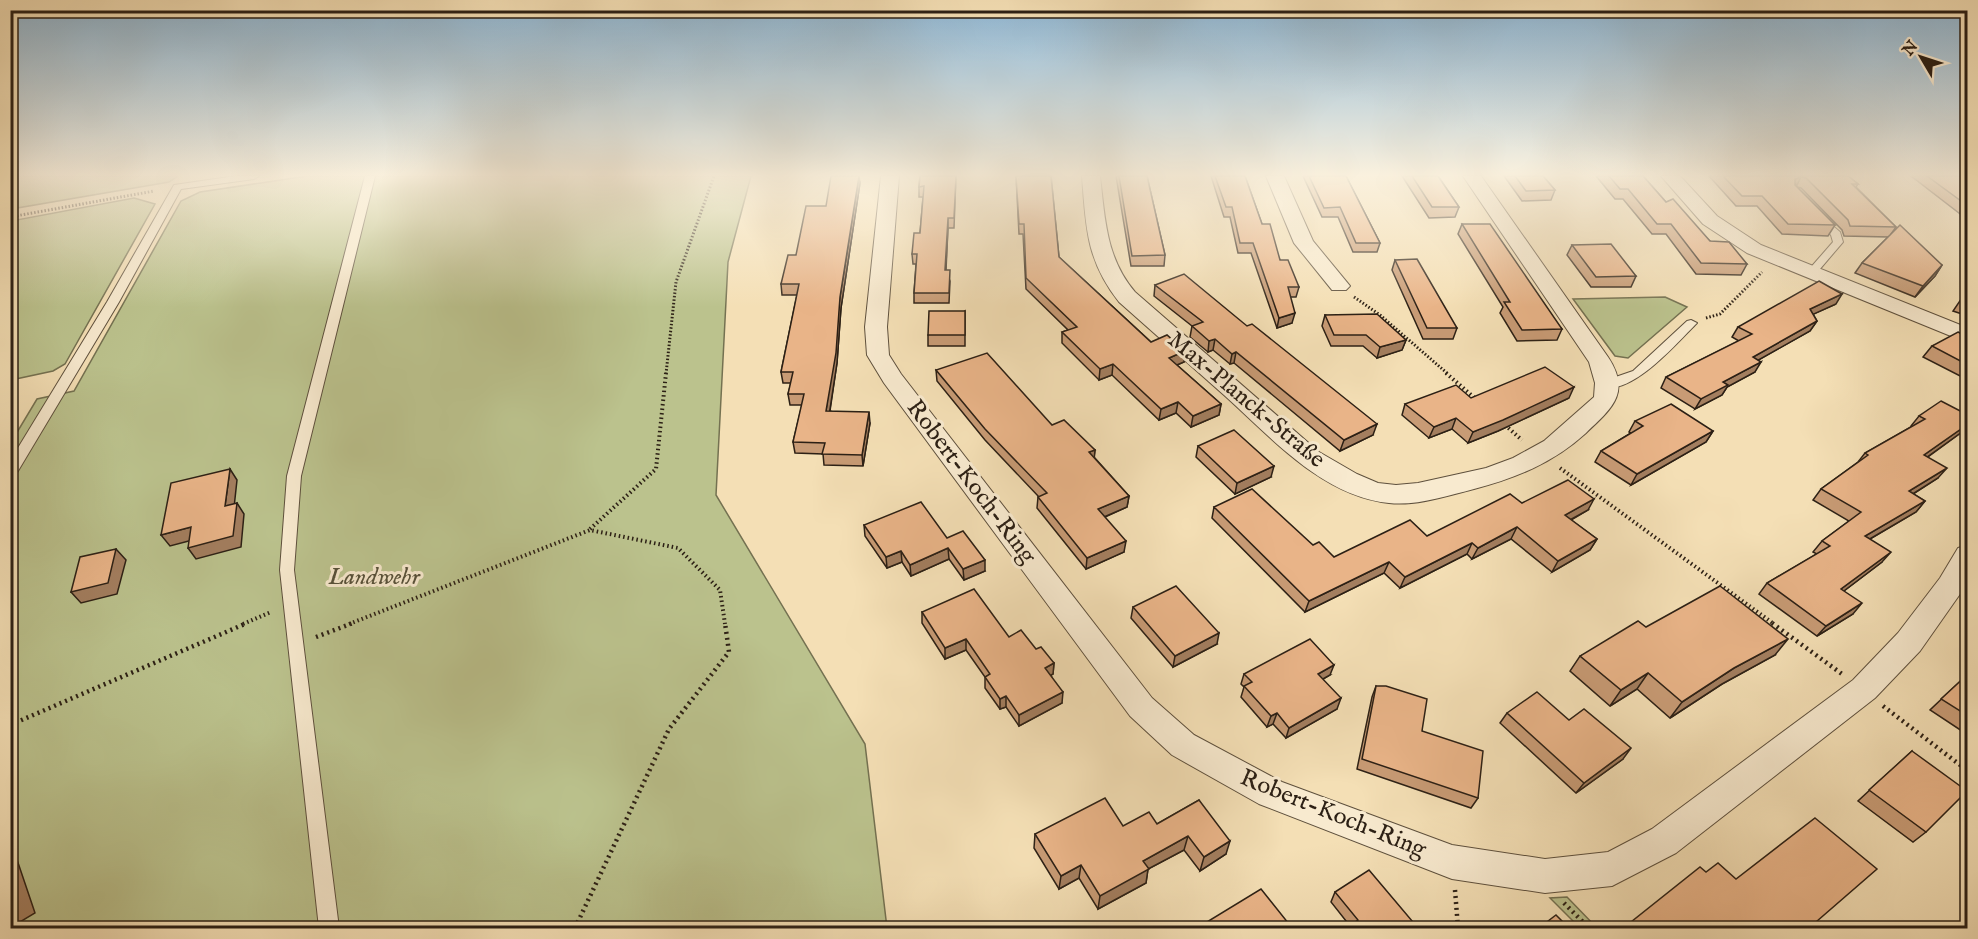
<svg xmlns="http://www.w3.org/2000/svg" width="1978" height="939" viewBox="0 0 1978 939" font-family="'IM FELL English',serif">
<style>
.green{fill:#bbc28d;stroke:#747151;stroke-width:1.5}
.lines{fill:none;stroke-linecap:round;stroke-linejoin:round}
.lane-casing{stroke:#5e503d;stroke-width:2}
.street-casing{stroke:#5e503d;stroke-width:2}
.path-far2{stroke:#2c2015;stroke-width:3;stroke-dasharray:1.5 2;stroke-linecap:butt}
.path-far1{stroke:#2c2015;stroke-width:4;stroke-dasharray:1.5 3;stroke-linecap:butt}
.path{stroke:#2c2015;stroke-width:4.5;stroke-dasharray:2 4;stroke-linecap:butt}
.lane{fill:#f8eacf;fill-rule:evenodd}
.street{fill:#f8eacf;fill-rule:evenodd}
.wall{fill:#c89b75;stroke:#2c2015;stroke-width:1.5}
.shaded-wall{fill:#a37e5f;stroke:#2c2015;stroke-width:1.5}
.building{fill:#e9b488;stroke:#2c2015;stroke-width:1.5}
.labels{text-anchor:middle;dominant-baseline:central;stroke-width:6;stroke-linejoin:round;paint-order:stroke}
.street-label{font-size:24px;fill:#2c2015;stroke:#f8eacf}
.park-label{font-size:24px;font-style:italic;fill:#575139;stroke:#f8eacf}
</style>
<rect width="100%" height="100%" fill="#f4dfb5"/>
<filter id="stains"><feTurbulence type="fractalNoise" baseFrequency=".00333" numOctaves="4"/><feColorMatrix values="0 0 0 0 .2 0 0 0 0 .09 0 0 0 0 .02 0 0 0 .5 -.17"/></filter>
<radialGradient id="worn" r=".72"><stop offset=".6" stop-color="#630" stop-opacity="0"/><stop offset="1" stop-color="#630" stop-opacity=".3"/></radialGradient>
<!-- green -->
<g class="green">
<path d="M 11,176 L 178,176 L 169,182 L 11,209 Z"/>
<path d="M 307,176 L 751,176 L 728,262 L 716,495 L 865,744 L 887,928 L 11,928 L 10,444 L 37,399 L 74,391 L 181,201 L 200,192 Z"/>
<path d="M 134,198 L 155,204 L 65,364 L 53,371 L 11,380 L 11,221 Z"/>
<path d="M 1665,297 L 1687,307 L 1628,358 L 1615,356 L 1573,299 Z"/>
<path d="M 1567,897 L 1597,928 L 1580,928 L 1550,898 Z"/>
</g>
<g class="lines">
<defs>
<g id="lane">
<path d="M 236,176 L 259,176 L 254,179 L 181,189 L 119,302 L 15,476 L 10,478 L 10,461 L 107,302 L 174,185 Z"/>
<path d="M 365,176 L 375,176 L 301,476 L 294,570 L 339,928 L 319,928 L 280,570 L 287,476 Z"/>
<path d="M 1820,215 L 1840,232 L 1843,242 L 1814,276 L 1810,277 L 1805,274 L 1833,242 L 1831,235 L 1815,218 Z"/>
<path d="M 1691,320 L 1697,323 L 1695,325 C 1676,344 1633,394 1604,387 L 1602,384 L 1604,381 L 1633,371 L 1687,321 Z"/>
</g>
<g id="street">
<path d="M 881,176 L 899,176 L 887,327 L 889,355 L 901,374 L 1152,698 L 1194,735 L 1282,782 L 1452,845 L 1545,859 L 1608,852 L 1652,829 L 1853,680 L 1898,633 L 1940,578 L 1958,548 L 1968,545 L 1968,580 L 1960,594 L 1920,651 L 1875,698 L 1676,853 L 1612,886 L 1545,893 L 1452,879 L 1259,804 L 1172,755 L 1130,716 L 884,383 L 867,355 L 865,327 Z"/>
<path d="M 1082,176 L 1100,176 C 1105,219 1106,258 1135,292 L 1319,452 L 1357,474 L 1378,483 L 1396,485 L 1418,483 L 1486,468 L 1513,458 L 1544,441 L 1594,397 L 1595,383 L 1589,362 L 1463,176 L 1481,176 L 1608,357 C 1632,393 1611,409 1586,433 C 1553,463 1516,478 1474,489 C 1447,496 1416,506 1389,503 C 1322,496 1272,438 1224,395 C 1189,364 1154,333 1119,302 C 1086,260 1086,227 1082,176 Z"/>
<path d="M 1266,176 L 1284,176 L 1313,241 L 1350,286 L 1346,290 L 1332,290 L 1294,243 Z"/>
<path d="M 1661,176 L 1680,176 L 1717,216 L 1761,245 L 1968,328 L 1968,343 L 1747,253 L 1703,224 Z"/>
</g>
</defs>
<!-- lane casing -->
<use href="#lane" class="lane-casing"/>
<!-- street casing -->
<use href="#street" class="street-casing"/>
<!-- path-far2 -->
<g class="path-far2">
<path d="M 10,217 L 154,191"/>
<path d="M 1354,297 L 1380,315 L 1448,374"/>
<path d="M 1706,318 L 1720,314 L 1762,272"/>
<path d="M 666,374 L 676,282 L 714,176"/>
</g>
<!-- path-far1 -->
<g class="path-far1">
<path d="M 1446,373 L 1477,400"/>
<path d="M 1505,425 L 1522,440"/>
<path d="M 1560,468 L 1774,624"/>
<path d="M 590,529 L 656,469 L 666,373"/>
<path d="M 243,624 L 271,612"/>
<path d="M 349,624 L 590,530 L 678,548 L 720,590 L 725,624"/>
</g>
<!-- path -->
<g class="path">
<path d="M 1772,623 L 1842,674"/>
<path d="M 316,637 L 353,623"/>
<path d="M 1883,706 L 1968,771"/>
<path d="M 10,725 L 247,623"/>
<path d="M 1455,890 L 1458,928"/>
<path d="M 1564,903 L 1589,928"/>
<path d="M 575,928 L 669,729 L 729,652 L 725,623"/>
</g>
<!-- lane -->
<use href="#lane" class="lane"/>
<!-- street -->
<use href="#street" class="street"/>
</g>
<!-- wall -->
<g class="wall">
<path d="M 920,176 L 956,176 L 954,228 L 948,228 L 946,270 L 950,281 L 949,303 L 914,303 L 914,293 L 916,264 L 913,264 L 912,254 L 920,233 L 923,197 L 919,197 L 919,187 Z"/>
<path d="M 1016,176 L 1051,176 L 1059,257 L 1151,342 L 1184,362 L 1177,365 L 1221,404 L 1219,415 L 1191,427 L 1176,413 L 1159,420 L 1112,375 L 1099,380 L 1062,343 L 1062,332 L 1068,330 L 1026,289 L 1023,234 L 1019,234 Z"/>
<path d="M 1116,176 L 1147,176 L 1165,255 L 1164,266 L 1131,266 Z"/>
<path d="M 1211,176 L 1245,176 L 1262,224 L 1280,260 L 1299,287 L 1296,297 L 1290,297 L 1292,323 L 1277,328 L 1251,253 L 1238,253 L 1230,217 L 1224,217 Z"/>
<path d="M 1303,176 L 1346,176 L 1380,243 L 1377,252 L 1353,252 L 1338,217 L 1322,217 Z"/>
<path d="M 1402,176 L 1438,176 L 1459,207 L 1455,217 L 1429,218 Z"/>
<path d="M 1504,176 L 1543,176 L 1555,190 L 1551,200 L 1522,201 Z"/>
<path d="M 1596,176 L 1643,176 L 1666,202 L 1710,241 L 1747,264 L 1741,275 L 1696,274 L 1666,234 L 1652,234 L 1623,199 L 1615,199 Z"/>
<path d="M 1709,176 L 1848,176 L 1858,184 L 1856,187 L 1896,227 L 1891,234 L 1942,265 L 1935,276 L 1915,297 L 1855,273 L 1862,263 L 1888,237 L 1844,236 L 1842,230 L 1801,188 L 1797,187 L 1835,225 L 1828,236 L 1782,234 L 1757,206 L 1736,206 Z"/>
<path d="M 1911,176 L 1965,176 L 1968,178 L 1968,220 Z"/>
<path d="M 860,183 L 841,308 L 837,363 L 830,411 L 870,423 L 863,466 L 824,465 L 823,454 L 795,453 L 793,442 L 802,405 L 790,405 L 788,394 L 791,383 L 783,383 L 781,372 L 797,295 L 782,295 L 781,284 L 796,255 Z"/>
<path d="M 1462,224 L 1562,329 L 1557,340 L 1517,341 L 1500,313 L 1503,307 L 1458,234 Z"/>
<path d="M 1572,245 L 1636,276 L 1631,287 L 1591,287 L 1567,255 Z"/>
<path d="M 1395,260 L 1457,328 L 1453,339 L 1423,339 L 1392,270 Z"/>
<path d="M 1155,285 L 1373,435 L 1340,451 L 1234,363 L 1230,364 L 1213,350 L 1208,352 L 1190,337 L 1192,326 L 1154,296 Z"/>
<path d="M 1968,289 L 1968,316 L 1953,311 Z"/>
<path d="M 1836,304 L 1813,314 L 1817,321 L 1810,331 L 1758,360 L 1755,372 L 1727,387 L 1722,395 L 1695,409 L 1661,388 L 1666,377 L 1739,341 L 1732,337 L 1738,327 Z"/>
<path d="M 965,311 L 965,346 L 928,346 L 928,335 Z"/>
<path d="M 1325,315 L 1406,340 L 1402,350 L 1377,358 L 1363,346 L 1331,346 L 1322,326 Z"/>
<path d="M 1968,337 L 1968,380 L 1923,357 L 1932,346 Z"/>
<path d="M 936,370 L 1052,425 L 1095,450 L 1094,457 L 1129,496 L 1127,507 L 1105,517 L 1124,552 L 1086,569 L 1037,508 L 1038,497 L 1039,497 L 985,440 L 937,381 Z"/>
<path d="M 1471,398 L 1569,398 L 1498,431 L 1468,443 L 1452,429 L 1429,438 L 1402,415 L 1405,404 Z"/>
<path d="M 1919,416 L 1966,429 L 1928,457 L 1938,478 L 1913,494 L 1925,501 L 1916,512 L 1870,539 L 1882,562 L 1844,591 L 1853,614 L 1817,636 L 1759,594 L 1767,583 L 1817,554 L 1813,552 L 1822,541 L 1849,521 L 1813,500 L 1821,489 L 1858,462 L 1865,453 L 1911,427 L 1911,426 Z"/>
<path d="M 1635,421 L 1713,431 L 1706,442 L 1631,485 L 1595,462 L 1601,451 L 1631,433 L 1629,432 Z"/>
<path d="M 1198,446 L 1271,477 L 1235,494 L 1196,457 Z"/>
<path d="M 1522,503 L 1588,510 L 1571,520 L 1597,539 L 1590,550 L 1552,572 L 1511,539 L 1472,559 L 1467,554 L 1400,588 L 1384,573 L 1305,612 L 1212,518 L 1214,507 L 1313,545 L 1334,557 L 1427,536 Z"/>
<path d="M 864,525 L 947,538 L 985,571 L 964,580 L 949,559 L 911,576 L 902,562 L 887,568 L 865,536 Z"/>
<path d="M 1133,607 L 1217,644 L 1173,667 L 1131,618 Z"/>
<path d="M 922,612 L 1009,637 L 1036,649 L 1054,663 L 1053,674 L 1051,675 L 1062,703 L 1019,726 L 1006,707 L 1000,709 L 985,688 L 985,677 L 966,650 L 945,659 L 922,623 Z"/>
<path d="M 1646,627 L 1775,655 L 1722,684 L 1670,718 L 1637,689 L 1610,706 L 1570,671 L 1580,656 Z"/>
<path d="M 1244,674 L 1330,675 L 1323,679 L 1337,709 L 1286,738 L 1273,724 L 1267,727 L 1241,697 L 1244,687 L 1241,684 Z"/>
<path d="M 1968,674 L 1968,735 L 1930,710 Z"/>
<path d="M 1376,686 L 1422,731 L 1478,798 L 1471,808 L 1357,769 L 1372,697 Z"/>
<path d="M 1507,713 L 1569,720 L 1623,759 L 1576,793 L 1500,723 Z"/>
<path d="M 1912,751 L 1926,832 L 1913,842 L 1858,801 Z"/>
<path d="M 1199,800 L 1226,854 L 1200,871 L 1184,850 L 1148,869 L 1146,883 L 1098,909 L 1079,878 L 1059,889 L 1034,848 L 1035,834 L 1123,826 L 1157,824 Z"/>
<path d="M 1335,892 L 1418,928 L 1350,926 L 1331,902 Z"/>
</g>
<!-- shaded-wall -->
<g class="shaded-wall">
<path d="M 859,176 L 860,183 L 841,308 L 837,363 L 828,422 L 826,411 L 840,297 Z"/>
<path d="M 1801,177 L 1796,187 L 1795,179 Z"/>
<path d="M 948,218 L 948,228 L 945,281 L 945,270 Z"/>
<path d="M 1942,265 L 1935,276 L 1915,297 L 1923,286 Z"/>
<path d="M 1842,294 L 1836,304 L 1803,319 L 1810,309 Z"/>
<path d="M 1295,313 L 1292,323 L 1277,328 L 1279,318 Z"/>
<path d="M 1817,321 L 1810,331 L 1746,367 L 1753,357 Z"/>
<path d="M 1215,339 L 1213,350 L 1208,352 L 1209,341 Z"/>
<path d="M 1406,340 L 1402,350 L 1377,358 L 1380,347 Z"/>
<path d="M 1185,351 L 1184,362 L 1167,369 L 1169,358 Z"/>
<path d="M 1236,352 L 1234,363 L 1230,364 L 1232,354 Z"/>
<path d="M 1761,362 L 1755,372 L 1727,387 L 1722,395 L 1695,409 L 1701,399 L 1723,382 Z"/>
<path d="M 1113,364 L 1112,375 L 1099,380 L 1100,369 Z"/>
<path d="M 1574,387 L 1569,398 L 1498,431 L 1468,443 L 1473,432 Z"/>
<path d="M 1178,402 L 1176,413 L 1159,420 L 1161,409 Z"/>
<path d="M 1221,404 L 1219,415 L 1191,427 L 1193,416 Z"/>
<path d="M 869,412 L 870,423 L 863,466 L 862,455 Z"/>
<path d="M 1456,418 L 1452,429 L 1429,438 L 1434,427 Z"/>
<path d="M 1377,424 L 1373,435 L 1340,451 L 1344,440 Z"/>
<path d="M 1968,424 L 1968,427 L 1966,429 L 1916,465 L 1924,455 Z"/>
<path d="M 1713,431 L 1706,442 L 1631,485 L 1637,474 Z"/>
<path d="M 1095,450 L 1094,461 L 1089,452 Z"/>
<path d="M 1274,466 L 1271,477 L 1235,494 L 1237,483 Z"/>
<path d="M 1947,468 L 1938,478 L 1900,502 L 1909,491 Z"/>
<path d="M 230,469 L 237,480 L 233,517 L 225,506 Z"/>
<path d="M 1129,496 L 1127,507 L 1097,520 L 1098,509 Z"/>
<path d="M 1594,499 L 1588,510 L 1559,526 L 1565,515 Z"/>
<path d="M 1925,501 L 1916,512 L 1856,547 L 1865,536 Z"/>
<path d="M 237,503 L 244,514 L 241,547 L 196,559 L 188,548 Z"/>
<path d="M 191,527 L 200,538 L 170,546 L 161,535 Z"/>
<path d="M 1517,527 L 1511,539 L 1472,559 L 1478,548 Z"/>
<path d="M 1597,539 L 1590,550 L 1552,572 L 1558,561 Z"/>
<path d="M 1126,541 L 1124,552 L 1086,569 L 1087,558 Z"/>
<path d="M 1472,543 L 1467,554 L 1400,588 L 1405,577 Z"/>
<path d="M 948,548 L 949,559 L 911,576 L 910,565 Z"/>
<path d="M 116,549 L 126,560 L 117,594 L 81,603 L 71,592 Z"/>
<path d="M 901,551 L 902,562 L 887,568 L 886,557 Z"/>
<path d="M 1891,552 L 1882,562 L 1832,600 L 1841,589 Z"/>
<path d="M 985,560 L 985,571 L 964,580 L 963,569 Z"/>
<path d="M 1389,562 L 1384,573 L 1305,612 L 1309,601 Z"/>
<path d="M 1862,603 L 1853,614 L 1817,636 L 1826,626 Z"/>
<path d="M 1219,633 L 1217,644 L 1173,667 L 1175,656 Z"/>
<path d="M 966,639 L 966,650 L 945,659 L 945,648 Z"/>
<path d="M 1788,639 L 1775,655 L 1722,684 L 1670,718 L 1682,702 L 1734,668 Z"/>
<path d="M 1054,663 L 1053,674 L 1044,679 L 1045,668 Z"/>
<path d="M 1334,665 L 1330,675 L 1314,684 L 1318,674 Z"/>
<path d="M 1648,673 L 1637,689 L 1610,706 L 1621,690 Z"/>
<path d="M 1063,692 L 1062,703 L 1019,726 L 1019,715 Z"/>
<path d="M 1006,696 L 1006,707 L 1000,709 L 1000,699 Z"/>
<path d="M 1341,698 L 1337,709 L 1286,738 L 1289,728 Z"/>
<path d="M 1277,713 L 1273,724 L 1267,727 L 1271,716 Z"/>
<path d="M 1631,748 L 1623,759 L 1576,793 L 1584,783 Z"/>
<path d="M 1188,836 L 1184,850 L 1148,869 L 1146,883 L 1098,909 L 1100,896 L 1143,861 Z"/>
<path d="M 10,839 L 35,913 L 10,928 Z"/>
<path d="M 1230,841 L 1226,854 L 1200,871 L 1204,857 Z"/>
<path d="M 1081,865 L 1079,878 L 1059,889 L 1061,876 Z"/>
</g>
<!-- building -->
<g class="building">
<path d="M 831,176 L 859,176 L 840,297 L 836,353 L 826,411 L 869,412 L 862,455 L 822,454 L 825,443 L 793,442 L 804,394 L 788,394 L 793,372 L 781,372 L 799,284 L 781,284 L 788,255 L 796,255 L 806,206 L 826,206 Z"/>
<path d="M 920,176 L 956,176 L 954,218 L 948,218 L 945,270 L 950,270 L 949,293 L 914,293 L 917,254 L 912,254 L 914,233 L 920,233 L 924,186 L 919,187 Z"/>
<path d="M 1016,176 L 1051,176 L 1059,257 L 1151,342 L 1167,335 L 1185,351 L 1169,358 L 1221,404 L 1193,416 L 1178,402 L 1161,409 L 1113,364 L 1100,369 L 1062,332 L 1077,327 L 1026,278 L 1024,224 L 1019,224 Z"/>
<path d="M 1119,176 L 1147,176 L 1165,255 L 1132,256 Z"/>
<path d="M 1215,176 L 1245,176 L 1262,224 L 1270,224 L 1280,260 L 1288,260 L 1299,287 L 1288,287 L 1295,313 L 1279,318 L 1253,243 L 1240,243 L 1232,207 L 1226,207 Z"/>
<path d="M 1309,176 L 1346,176 L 1380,243 L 1356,243 L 1340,207 L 1324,208 Z"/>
<path d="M 1412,176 L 1438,176 L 1459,207 L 1432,207 Z"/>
<path d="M 1515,176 L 1543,176 L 1555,190 L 1526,191 Z"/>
<path d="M 1609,176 L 1643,176 L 1666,202 L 1673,199 L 1710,241 L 1729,242 L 1747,264 L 1701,263 L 1671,224 L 1657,224 L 1628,189 L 1620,189 Z"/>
<path d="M 1723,176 L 1848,176 L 1858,184 L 1852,184 L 1896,227 L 1850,226 L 1848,220 L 1806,178 L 1801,177 L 1795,179 L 1795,185 L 1835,225 L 1788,224 L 1762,196 L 1742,196 Z"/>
<path d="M 1927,176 L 1965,176 L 1968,178 L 1968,206 Z"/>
<path d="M 1462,224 L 1490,224 L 1562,329 L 1522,330 L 1504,302 L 1510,302 Z"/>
<path d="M 1900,225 L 1942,265 L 1923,286 L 1862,263 Z"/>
<path d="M 1611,244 L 1636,276 L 1596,277 L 1572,245 Z"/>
<path d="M 1417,259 L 1457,328 L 1427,328 L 1395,260 Z"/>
<path d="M 1184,274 L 1247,326 L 1252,324 L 1377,424 L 1344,440 L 1236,352 L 1232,354 L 1215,339 L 1209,341 L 1192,326 L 1203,322 L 1155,285 Z"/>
<path d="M 1819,281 L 1842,294 L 1810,309 L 1817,321 L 1753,357 L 1761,362 L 1723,382 L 1728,385 L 1701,399 L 1666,377 L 1752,334 L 1738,327 Z"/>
<path d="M 1968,290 L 1968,302 L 1962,300 Z"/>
<path d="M 929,311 L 965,311 L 965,335 L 928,335 Z"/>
<path d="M 1377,314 L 1406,340 L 1380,347 L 1366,335 L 1334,335 L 1325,315 Z"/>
<path d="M 1958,332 L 1968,337 L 1968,365 L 1932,346 Z"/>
<path d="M 987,353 L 1052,425 L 1064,420 L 1095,450 L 1089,452 L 1129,496 L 1098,509 L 1126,541 L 1087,558 L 1038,497 L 1047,493 L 985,429 L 936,370 Z"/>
<path d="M 1545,367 L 1574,387 L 1503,420 L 1473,432 L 1456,418 L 1434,427 L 1405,404 L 1456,385 L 1471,398 Z"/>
<path d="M 1941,401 L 1968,415 L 1968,424 L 1924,455 L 1947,468 L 1909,491 L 1925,501 L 1865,536 L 1891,552 L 1841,589 L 1862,603 L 1826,626 L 1767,583 L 1830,546 L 1822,541 L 1861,512 L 1821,489 L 1868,455 L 1865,453 L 1925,419 L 1919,416 Z"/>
<path d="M 1671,404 L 1713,431 L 1637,474 L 1601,451 L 1643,426 L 1635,421 Z"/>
<path d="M 1234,430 L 1274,466 L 1237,483 L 1198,446 Z"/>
<path d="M 230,469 L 225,506 L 237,503 L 233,536 L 188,548 L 191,527 L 161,535 L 171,483 Z"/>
<path d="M 1568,480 L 1594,499 L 1565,515 L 1597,539 L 1558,561 L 1517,527 L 1478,548 L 1472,543 L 1405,577 L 1389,562 L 1309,601 L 1214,507 L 1252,489 L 1313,545 L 1319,542 L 1334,557 L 1410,520 L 1427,536 L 1510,494 L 1522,503 Z"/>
<path d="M 921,502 L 947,538 L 963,531 L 985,560 L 963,569 L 948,548 L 910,565 L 901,551 L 886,557 L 864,525 Z"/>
<path d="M 116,549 L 108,583 L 71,592 L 80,557 Z"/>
<path d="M 1176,586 L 1219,633 L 1175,656 L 1133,607 Z"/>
<path d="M 1720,586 L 1788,639 L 1734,668 L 1682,702 L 1648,673 L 1621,690 L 1580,656 L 1638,621 L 1646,627 Z"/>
<path d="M 974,589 L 1009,637 L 1021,630 L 1036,649 L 1041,647 L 1054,663 L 1045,668 L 1063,692 L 1019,715 L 1006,696 L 1000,699 L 985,677 L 990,674 L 966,639 L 945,648 L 922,612 Z"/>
<path d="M 1310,639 L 1334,665 L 1318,674 L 1341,698 L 1289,728 L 1277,713 L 1271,716 L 1244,686 L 1252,682 L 1244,674 Z"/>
<path d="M 1968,674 L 1968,716 L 1941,699 Z"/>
<path d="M 1376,686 L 1386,686 L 1427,699 L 1422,731 L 1483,751 L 1478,798 L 1362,759 Z"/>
<path d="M 1537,692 L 1569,720 L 1584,709 L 1631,748 L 1584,783 L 1507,713 Z"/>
<path d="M 1912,751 L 1967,791 L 1926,832 L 1869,790 Z"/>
<path d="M 1105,798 L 1123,826 L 1149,812 L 1157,824 L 1199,800 L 1230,841 L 1204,857 L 1188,836 L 1143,861 L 1149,869 L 1100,896 L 1081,865 L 1061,876 L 1035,834 Z"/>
<path d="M 1815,818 L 1877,869 L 1809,928 L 1629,928 L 1626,926 L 1700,867 L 1706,872 L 1718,863 L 1736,879 Z"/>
<path d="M 1369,870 L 1418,928 L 1346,928 L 1358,920 L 1335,892 Z"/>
<path d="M 10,884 L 15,899 L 10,902 Z"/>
<path d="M 1261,889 L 1289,924 L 1283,928 L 1197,928 Z"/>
<path d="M 1556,915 L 1569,928 L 1539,928 Z"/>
</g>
<!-- sky -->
<linearGradient id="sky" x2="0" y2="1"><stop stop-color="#8cb6d5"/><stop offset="0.57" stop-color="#faf1de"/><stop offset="1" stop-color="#faf1de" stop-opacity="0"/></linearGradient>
<rect width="1978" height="307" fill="url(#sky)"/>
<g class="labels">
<!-- street labels -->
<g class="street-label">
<text transform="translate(1246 400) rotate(40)">Max-Planck-Straße</text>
<text transform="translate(971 482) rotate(53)">Robert-Koch-Ring</text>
<text transform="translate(1333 814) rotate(22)">Robert-Koch-Ring</text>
</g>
<!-- park labels -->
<g class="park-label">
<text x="374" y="577">Landwehr</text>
</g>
</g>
<!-- margin -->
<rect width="1978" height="939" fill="none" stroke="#f4dfb5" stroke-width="36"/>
<rect x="12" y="12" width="1954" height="915" fill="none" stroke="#2c2015" stroke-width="3"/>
<rect x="18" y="18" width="1942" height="903" fill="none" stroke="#2c2015" stroke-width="1.5"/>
<!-- north arrow -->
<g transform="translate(1921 57) rotate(309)" stroke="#f8eacf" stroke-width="4.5" paint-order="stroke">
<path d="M0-4.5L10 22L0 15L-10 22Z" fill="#2c2015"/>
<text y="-9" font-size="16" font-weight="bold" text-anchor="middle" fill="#2c2015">N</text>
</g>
<rect width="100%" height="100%" filter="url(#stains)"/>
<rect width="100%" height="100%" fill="url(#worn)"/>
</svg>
